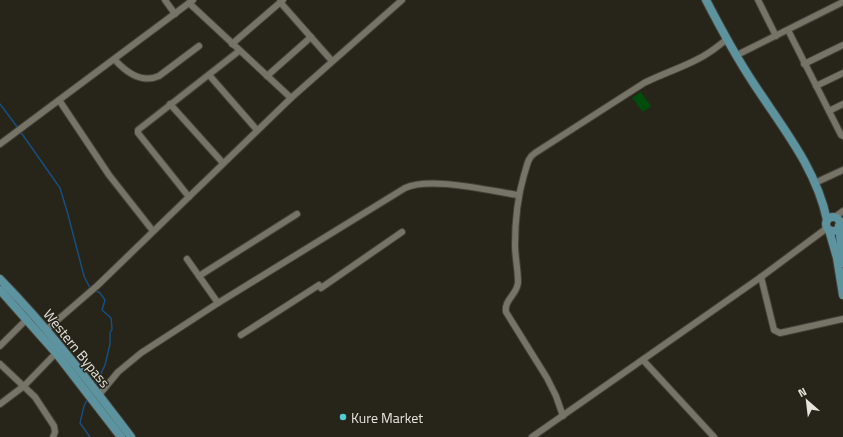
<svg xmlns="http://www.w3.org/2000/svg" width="843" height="437" viewBox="0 0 843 437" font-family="'Titillium Web',sans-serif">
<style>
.green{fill:#004d0b}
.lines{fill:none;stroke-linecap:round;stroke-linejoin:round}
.stream{stroke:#184d7f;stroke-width:1.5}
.minor-casing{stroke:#434139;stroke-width:8}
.major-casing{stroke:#434139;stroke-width:10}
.minor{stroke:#767367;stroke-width:6}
.major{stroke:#5d929f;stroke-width:8}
.poi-dot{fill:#51ccd4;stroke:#27251a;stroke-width:1.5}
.labels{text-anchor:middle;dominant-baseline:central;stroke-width:3;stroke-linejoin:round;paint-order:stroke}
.street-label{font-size:14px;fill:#e5e4dd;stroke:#27251a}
.poi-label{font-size:14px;fill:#e5e4dd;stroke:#27251a;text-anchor:start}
</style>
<rect width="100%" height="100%" fill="#27251a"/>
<!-- green -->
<path class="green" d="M 641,92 L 651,106 L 643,112 L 632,98 Z"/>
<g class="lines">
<!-- stream -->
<g class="stream">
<path d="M 0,104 L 18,128"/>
<path d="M 20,131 L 60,188 L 67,211 L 84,276 L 89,286 L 92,288"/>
<path d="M 95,386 L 105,365 L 110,344 L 110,333 L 112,329 L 111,318 L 102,310 L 105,300 L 100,293 L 95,290"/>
<path d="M 88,398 L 84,406 L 80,423 L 90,437"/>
</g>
<defs>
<g id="minor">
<path d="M 165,0 L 175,14"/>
<path d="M 758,0 L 776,36"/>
<path d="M 280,2 L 332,61"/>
<path d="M 189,3 L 291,98"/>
<path d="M 788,30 L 841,135 L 843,136"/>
<path d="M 232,44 L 283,0"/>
<path d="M 741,53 L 843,2"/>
<path d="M 115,60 C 126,72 141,84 159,76 L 199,46"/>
<path d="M 804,64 L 843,45"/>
<path d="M 209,75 L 257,130"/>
<path d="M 267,76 L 311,37"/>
<path d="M 816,86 L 843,73"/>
<path d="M 59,100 L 109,175 L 153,231"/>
<path d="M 170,104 L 223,163"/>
<path d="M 829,111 L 843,104"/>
<path d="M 0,144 L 193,0"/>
<path d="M 819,181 L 843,170"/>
<path d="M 189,197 L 138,133 L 138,130 L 239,51"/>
<path d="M 835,217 L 843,211"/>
<path d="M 840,224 L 843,221"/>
<path d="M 187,259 L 218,303"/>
<path d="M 199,276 L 297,214"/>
<path d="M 761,277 L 774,330 L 780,333 L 843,319"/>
<path d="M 321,288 L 402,232"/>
<path d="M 46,330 L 98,285 L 291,98 L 402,0"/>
<path d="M 241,335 L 319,285"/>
<path d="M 0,346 L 27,319"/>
<path d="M 643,360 L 714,437"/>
<path d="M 0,364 L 35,397 L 54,426 L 55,432 L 53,437"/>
<path d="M 99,395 L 118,372 L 141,353 L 218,303 L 405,188 C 430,176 490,191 518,195"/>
<path d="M 0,404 L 24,386 L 56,353"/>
<path d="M 563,416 L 556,396 L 547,378 L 506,312 C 504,299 518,294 518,282 C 518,269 515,257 515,245 C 515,220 517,199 524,175 C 527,167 527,158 535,153 L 644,83 C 662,74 681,68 698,59 C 709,54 717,47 726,40"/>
<path d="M 532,437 L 761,277 L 827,228"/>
</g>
<g id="major">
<path d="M 706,0 C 721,29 736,57 754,84 C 782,127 816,168 827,220"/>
<circle cx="833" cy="224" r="7"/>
<path d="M 839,226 L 843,263"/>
<path d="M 829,230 L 837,258 L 843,295"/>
<path d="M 0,279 C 48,328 90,383 131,437"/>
<path d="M 0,290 L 56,353 L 121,437"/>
</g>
</defs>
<!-- minor casing -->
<use href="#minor" class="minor-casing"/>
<!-- major casing -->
<use href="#major" class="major-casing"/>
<!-- minor -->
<use href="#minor" class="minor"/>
<!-- major -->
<use href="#major" class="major"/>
</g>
<!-- markers -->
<circle class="poi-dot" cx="343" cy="417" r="4"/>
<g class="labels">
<!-- street labels -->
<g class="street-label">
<text transform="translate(77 348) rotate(51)">Western Bypass</text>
</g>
<!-- poi labels -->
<g class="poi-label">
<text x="351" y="417">Kure Market</text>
</g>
</g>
<!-- north arrow -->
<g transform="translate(807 401) rotate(332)" stroke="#27251a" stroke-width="3" paint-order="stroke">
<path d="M0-3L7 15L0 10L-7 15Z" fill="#e5e4dd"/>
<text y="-6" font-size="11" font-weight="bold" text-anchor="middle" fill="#e5e4dd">N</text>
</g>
</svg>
